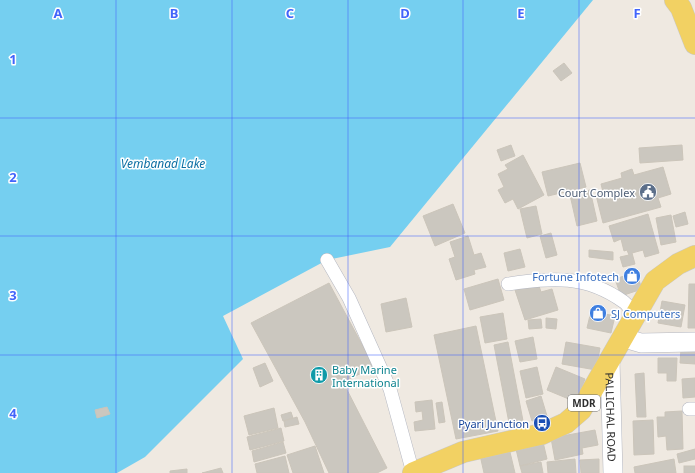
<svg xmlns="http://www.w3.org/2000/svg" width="695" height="473" viewBox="0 0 695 473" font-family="'Noto Sans',sans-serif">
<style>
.water{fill:#75cff0}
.building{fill:#cbc7bf;stroke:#cbc5ba}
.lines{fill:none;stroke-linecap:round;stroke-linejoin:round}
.street-casing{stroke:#b4b7c1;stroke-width:14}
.secondary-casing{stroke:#b4b7c1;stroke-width:20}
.primary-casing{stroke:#c9c9c9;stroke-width:22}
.street{stroke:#fff;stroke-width:13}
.secondary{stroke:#fff;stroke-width:19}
.primary{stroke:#f2d163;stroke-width:21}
.grid{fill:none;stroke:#4264fb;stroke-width:1;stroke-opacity:0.55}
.labels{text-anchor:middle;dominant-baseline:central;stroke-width:3;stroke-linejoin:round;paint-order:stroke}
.shield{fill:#fff;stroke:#6d6d6d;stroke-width:1}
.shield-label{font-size:10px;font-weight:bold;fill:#2e2e2e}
.service-label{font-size:11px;fill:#4e5e75;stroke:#fff;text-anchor:end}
.shop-label{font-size:11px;fill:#366cbe;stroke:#fff;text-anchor:end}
.culture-label{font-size:11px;fill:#0d838f;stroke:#fff;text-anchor:start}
.street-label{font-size:11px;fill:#2e2e2e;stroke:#fff}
.transit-label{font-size:11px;fill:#164399;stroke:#fff;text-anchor:end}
.water-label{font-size:12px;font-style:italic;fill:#0d6fa3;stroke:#fff}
.grid-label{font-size:13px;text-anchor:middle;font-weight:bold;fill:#4264fb;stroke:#fff;stroke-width:3;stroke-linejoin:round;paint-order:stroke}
</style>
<rect width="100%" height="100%" fill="#efe9e1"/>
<!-- water -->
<path class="water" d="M 0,0 L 593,0 L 390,247 L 327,260 L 223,316 L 243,359 L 145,457 L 117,473 L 0,473 Z"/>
<!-- building -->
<g class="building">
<path d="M 564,63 L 572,73 L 561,81 L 553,71 Z"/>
<path d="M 511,145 L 515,156 L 501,161 L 497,150 Z"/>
<path d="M 682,145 L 683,160 L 640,163 L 639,148 Z"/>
<path d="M 523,155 L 544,195 L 518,209 L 513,199 L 505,203 L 498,190 L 504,187 L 498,174 L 508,169 L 505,165 Z"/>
<path d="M 580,163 L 586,187 L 548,196 L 542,172 Z"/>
<path d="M 663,167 L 671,194 L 658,198 L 661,207 L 603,223 L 596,195 L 603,192 L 601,184 L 622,178 L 621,173 L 632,169 L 634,175 Z"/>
<path d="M 590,190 L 597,221 L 577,226 L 570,195 Z"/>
<path d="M 453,204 L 465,233 L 435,246 L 423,216 Z"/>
<path d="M 536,206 L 542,234 L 527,238 L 520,209 Z"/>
<path d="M 685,212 L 688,224 L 676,227 L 673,216 Z"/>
<path d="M 648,214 L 659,253 L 645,257 L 643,250 L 632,253 L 635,264 L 623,267 L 620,257 L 629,255 L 627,250 L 624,251 L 621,239 L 614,242 L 609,226 Z"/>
<path d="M 671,215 L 676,242 L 661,245 L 656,218 Z"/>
<path d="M 551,233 L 557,255 L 546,258 L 540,236 Z"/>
<path d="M 468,236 L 474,255 L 481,253 L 486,267 L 474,270 L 475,274 L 456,280 L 449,259 L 455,257 L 450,242 Z"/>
<path d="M 520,249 L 525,267 L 508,271 L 504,253 Z"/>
<path d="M 589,250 L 613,252 L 613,260 L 589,257 Z"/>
<path d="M 636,272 L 642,289 L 621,296 L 615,279 Z"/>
<path d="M 498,279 L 504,300 L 470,310 L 464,289 Z"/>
<path d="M 329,283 L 374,367 L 343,382 L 387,468 L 377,473 L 329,473 L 305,422 L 251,323 Z"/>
<path d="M 538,283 L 541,292 L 552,289 L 558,310 L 525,320 L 515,290 Z"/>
<path d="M 689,284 L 695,284 L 695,328 L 688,328 Z"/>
<path d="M 406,298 L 412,327 L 386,332 L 381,304 Z"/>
<path d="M 662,301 L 685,305 L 681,327 L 658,323 Z"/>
<path d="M 591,311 L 615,316 L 611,333 L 587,328 Z"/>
<path d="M 503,313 L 507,339 L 485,343 L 480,317 Z"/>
<path d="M 546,318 L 557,319 L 556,329 L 546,328 Z"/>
<path d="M 541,319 L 542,328 L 529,329 L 528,320 Z"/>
<path d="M 476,326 L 498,431 L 456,439 L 434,335 Z"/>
<path d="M 533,337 L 537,359 L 520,362 L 515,341 Z"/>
<path d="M 508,342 L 524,426 L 510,428 L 494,345 Z"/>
<path d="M 566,342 L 600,348 L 596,370 L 562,364 Z"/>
<path d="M 681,349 L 695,349 L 695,364 L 680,363 Z"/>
<path d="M 658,358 L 677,358 L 676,381 L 667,381 L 667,373 L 658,373 Z"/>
<path d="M 265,363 L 273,381 L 260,387 L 253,368 Z"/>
<path d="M 537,367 L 543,394 L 526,398 L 520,371 Z"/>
<path d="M 556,367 L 585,379 L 576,402 L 547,390 Z"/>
<path d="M 644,373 L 646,417 L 637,417 L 635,374 Z"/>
<path d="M 695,378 L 695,397 L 683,398 L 682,379 Z"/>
<path d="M 541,396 L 547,416 L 532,421 L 526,401 Z"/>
<path d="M 432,400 L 435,429 L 415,431 L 414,422 L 423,420 L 422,411 L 416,412 L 415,402 Z"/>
<path d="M 442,402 L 445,422 L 439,423 L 436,403 Z"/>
<path d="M 107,407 L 110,414 L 97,418 L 95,410 Z"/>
<path d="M 274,408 L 278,428 L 249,435 L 244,416 Z"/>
<path d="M 682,411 L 683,449 L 667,450 L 666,436 L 658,437 L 657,417 L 665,417 L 665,412 Z"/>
<path d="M 291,412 L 293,418 L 283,421 L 281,415 Z"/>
<path d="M 297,417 L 299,424 L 285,427 L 284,421 Z"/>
<path d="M 653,420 L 654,454 L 634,455 L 633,421 Z"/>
<path d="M 281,428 L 284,441 L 250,450 L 247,437 Z"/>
<path d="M 595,430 L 598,445 L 582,448 L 583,454 L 555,460 L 551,438 Z"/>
<path d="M 283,442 L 286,453 L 254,462 L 252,451 Z"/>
<path d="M 543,442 L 547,459 L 520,466 L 516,449 Z"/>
<path d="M 315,446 L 324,473 L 293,473 L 287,455 Z"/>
<path d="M 509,448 L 515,473 L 484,473 L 480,455 Z"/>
<path d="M 695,449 L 695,459 L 679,463 L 677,454 Z"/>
<path d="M 285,456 L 289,473 L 257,473 L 255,464 Z"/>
<path d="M 575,459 L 576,473 L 548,473 L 547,462 Z"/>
<path d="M 599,459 L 599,473 L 581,473 L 580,460 Z"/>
<path d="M 674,459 L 676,473 L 635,473 L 634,467 Z"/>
<path d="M 541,462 L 543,473 L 522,473 L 520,466 Z"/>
<rect x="684" y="466" width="11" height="7"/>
<path d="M 221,468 L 223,473 L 202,473 Z"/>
<path d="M 187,469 L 187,473 L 170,473 L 170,471 Z"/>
</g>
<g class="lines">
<defs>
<g id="street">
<path d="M 327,260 L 349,298 L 390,389 L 413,473"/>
<path d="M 508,284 C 553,278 585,274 624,302 C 628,305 631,311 636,315"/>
<path d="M 689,409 L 695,409"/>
</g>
<g id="secondary">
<path d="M 624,338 L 641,343 L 695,342"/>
<path id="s1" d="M 610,360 L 613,473"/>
</g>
<g id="primary">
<path d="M 675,0 L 681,8 L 695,44"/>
<path d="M 413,473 L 463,452 L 542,434 L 566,423 L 581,410 L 655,281 L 678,264 L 695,256"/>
</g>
</defs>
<!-- street casing -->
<use href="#street" class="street-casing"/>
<!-- secondary casing -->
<use href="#secondary" class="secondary-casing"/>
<!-- primary casing -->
<use href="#primary" class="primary-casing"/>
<!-- street -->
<use href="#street" class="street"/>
<!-- secondary -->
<use href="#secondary" class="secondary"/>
<!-- primary -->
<use href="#primary" class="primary"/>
</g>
<!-- grid -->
<path class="grid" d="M 116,0 L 116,473M 232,0 L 232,473M 348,0 L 348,473M 463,0 L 463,473M 579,0 L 579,473M 0,118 L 695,118M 0,236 L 695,236M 0,355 L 695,355"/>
<!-- icons -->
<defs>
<symbol id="civic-disc" viewBox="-11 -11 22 22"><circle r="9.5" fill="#5c6f8a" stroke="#fff"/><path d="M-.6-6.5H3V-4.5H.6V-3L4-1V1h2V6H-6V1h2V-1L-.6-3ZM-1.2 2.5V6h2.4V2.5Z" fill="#fff"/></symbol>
<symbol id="shop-disc" viewBox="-11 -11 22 22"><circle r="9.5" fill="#3f7fe0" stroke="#fff"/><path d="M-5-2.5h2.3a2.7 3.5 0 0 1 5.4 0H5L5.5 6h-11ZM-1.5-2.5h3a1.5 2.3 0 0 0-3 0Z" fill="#fff"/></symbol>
<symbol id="building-disc" viewBox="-11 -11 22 22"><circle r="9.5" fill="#0f9aa8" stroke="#fff"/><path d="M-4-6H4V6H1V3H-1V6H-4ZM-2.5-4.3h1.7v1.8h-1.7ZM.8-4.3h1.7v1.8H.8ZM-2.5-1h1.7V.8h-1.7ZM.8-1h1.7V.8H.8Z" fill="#fff"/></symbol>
<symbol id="bus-disc" viewBox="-11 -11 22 22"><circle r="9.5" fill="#1a4fb4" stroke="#fff"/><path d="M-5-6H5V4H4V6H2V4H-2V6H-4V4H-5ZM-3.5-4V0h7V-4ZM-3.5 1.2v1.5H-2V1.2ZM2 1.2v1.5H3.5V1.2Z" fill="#fff"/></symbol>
</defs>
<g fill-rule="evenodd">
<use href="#civic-disc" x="638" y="182" width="20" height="20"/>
<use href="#shop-disc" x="622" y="266" width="20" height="20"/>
<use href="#shop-disc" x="588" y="303" width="20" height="20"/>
<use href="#building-disc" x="309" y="365" width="20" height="20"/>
<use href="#bus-disc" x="532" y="413" width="20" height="20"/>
</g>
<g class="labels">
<!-- shield labels -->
<rect class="shield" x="568" y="395" width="32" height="16" rx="3"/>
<g class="shield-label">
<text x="584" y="403">MDR</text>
</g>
<!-- service labels -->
<g class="service-label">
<text x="635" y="192">Court Complex</text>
</g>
<!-- shop labels -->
<g class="shop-label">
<text x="619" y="276">Fortune Infotech</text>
<text x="611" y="313" text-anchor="start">SJ Computers</text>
</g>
<!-- culture labels -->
<g class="culture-label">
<text x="332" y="369">Baby Marine<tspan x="332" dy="13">International</tspan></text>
</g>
<!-- street labels -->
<g class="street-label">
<text stroke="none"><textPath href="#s1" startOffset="57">PALLICHAL ROAD</textPath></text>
</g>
<!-- transit labels -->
<g class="transit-label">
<text x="529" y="423">Pyari Junction</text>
</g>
<!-- water labels -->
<g class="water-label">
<text x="163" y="163">Vembanad Lake</text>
</g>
</g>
<g class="grid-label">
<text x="58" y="18">A</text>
<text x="174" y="18">B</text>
<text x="290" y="18">C</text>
<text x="405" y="18">D</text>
<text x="521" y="18">E</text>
<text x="637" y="18">F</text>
<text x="13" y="64">1</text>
<text x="13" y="182">2</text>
<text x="13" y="300">3</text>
<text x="13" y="418">4</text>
</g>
</svg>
